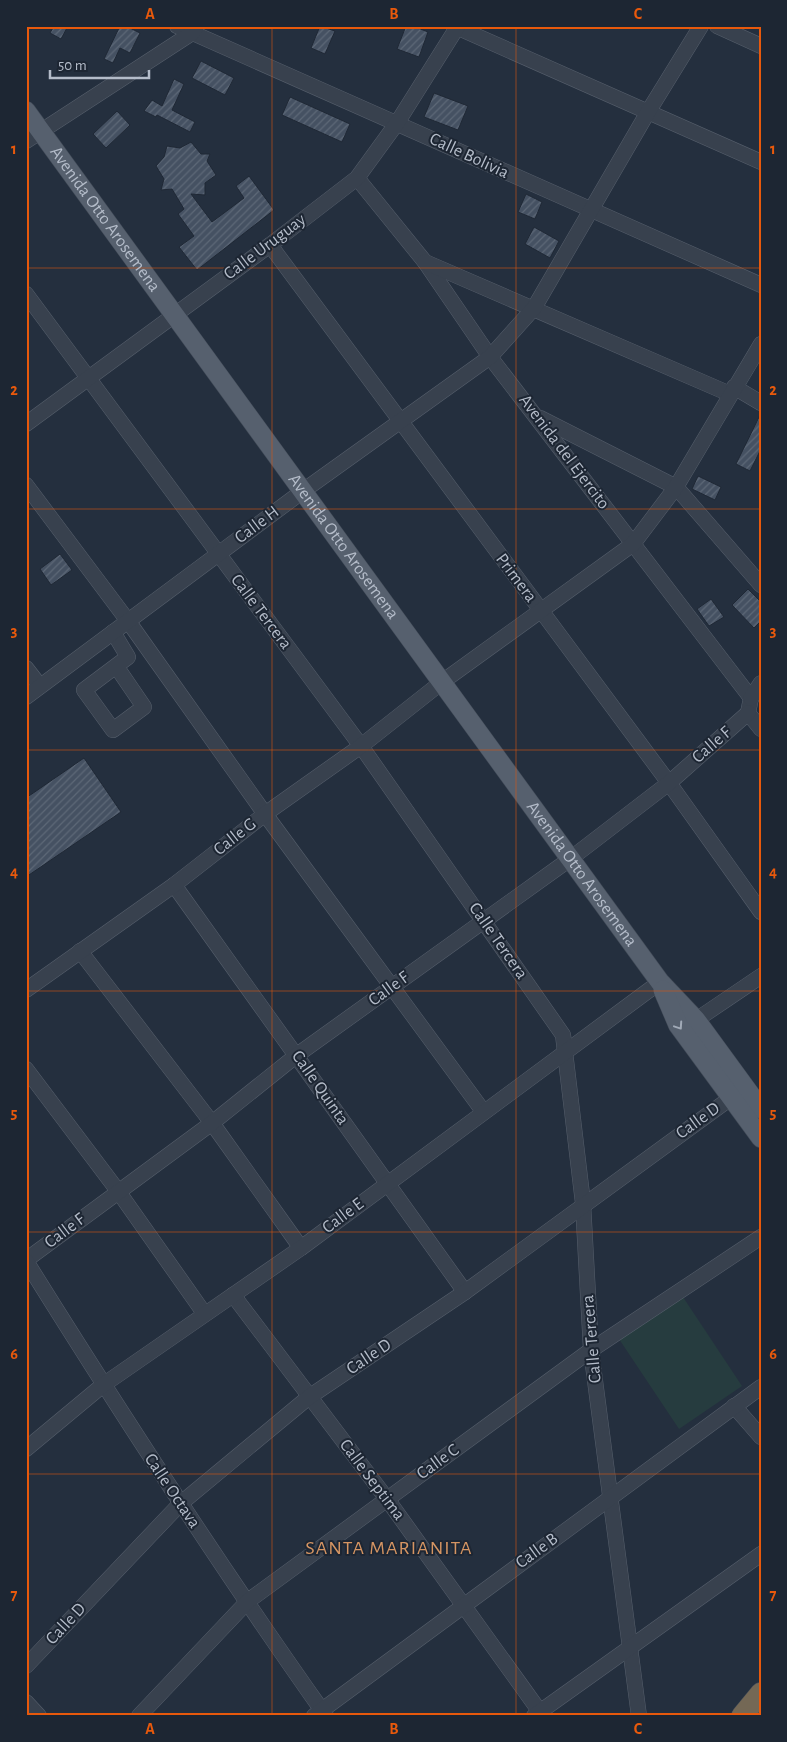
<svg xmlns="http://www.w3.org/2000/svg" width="787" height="1742" viewBox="0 0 787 1742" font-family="'Alegreya Sans',sans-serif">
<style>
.grass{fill:#263c3f}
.building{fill:url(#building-hatch);stroke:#1f2835}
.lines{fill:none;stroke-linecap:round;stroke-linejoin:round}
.minor-casing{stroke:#565f6c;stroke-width:16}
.major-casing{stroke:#414a57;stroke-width:20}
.highway-casing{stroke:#434c59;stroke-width:22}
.minor{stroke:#38414e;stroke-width:15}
.major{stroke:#56606e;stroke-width:19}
.highway{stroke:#746855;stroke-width:21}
.oneway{stroke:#a1aab7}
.grid{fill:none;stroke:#e8590c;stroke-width:1;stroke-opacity:0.55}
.labels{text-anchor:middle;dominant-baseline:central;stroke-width:4;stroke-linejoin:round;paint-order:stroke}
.street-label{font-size:18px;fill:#b4bcc9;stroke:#1d2633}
.quarter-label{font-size:20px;letter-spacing:1px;fill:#d59563;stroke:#1d2633}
.neatline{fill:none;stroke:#e8590c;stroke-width:2}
.grid-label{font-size:16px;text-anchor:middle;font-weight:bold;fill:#e8590c}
</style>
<defs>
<pattern id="building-hatch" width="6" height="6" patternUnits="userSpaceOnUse" patternTransform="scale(1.25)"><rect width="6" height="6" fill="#455162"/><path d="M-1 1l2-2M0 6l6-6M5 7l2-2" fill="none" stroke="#5d6877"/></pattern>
</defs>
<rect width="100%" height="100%" fill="#242f3e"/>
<!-- grass -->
<path class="grass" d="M 683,1297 L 742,1386 L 679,1429 L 619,1339 Z"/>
<!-- building -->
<g class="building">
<path d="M 54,26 L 68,26 L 61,39 L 50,33 Z"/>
<path d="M 120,26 L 126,26 L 140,33 L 130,53 L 120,48 L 113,63 L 104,59 Z"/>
<path d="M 320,26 L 335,31 L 325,54 L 311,48 Z"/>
<path d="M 406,26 L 413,26 L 428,32 L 419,57 L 397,49 Z"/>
<path d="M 201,61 L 234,78 L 225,95 L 192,78 Z"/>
<path d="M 174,79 L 184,84 L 172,110 L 195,122 L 190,132 L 157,115 L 156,117 L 144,111 L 152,100 L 162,106 Z"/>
<path d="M 434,93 L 468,106 L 458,130 L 424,117 Z"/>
<path d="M 290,97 L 350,124 L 342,142 L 282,115 Z"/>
<path d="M 117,111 L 130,125 L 106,148 L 93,134 Z"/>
<path d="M 191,142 L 201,154 L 210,154 L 207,161 L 216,175 L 205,183 L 205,195 L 191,194 L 212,222 L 244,198 L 236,186 L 249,176 L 274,210 L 197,270 L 179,247 L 194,236 L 178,214 L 184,209 L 172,189 L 161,190 L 164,179 L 156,166 L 164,157 L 167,146 L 180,148 Z"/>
<path d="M 526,194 L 542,202 L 535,219 L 518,212 Z"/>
<path d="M 534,227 L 559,241 L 550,258 L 525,244 Z"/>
<path d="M 761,413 L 761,449 L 750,471 L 736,464 Z"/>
<path d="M 698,476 L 721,487 L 715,500 L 692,489 Z"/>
<path d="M 60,554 L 72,570 L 51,585 L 40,569 Z"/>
<path d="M 748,589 L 761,602 L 761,621 L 754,628 L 732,605 Z"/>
<path d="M 711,599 L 724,617 L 709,626 L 697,609 Z"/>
<path d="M 84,758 L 121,812 L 26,877 L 26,798 Z"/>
</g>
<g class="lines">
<defs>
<g id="minor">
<path d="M 177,26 L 761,285"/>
<path d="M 454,26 L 761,162"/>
<path d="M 717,26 L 761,46"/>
<path d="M 26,141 L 192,33 L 196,27"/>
<path d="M 357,178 L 425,262 L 490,357 L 751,698 L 748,713 L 761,729"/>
<path d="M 270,245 L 669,783 L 761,912"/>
<path d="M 425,262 L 730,394"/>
<path d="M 26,294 L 361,746 L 563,1035 L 583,1203 L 591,1350 L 639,1716"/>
<path d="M 734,387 L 761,403"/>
<path d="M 540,418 L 676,487 L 761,585"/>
<path d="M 26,424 L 270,245 L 357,178 L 397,123 L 458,26"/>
<path d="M 26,485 L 128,621 L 265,814 L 483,1111"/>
<path d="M 113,632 L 128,657 L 84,690 L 113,730 L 144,707 L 116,666"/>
<path d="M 26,668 L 40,686"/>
<path d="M 26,697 L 303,491 L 490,357 L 534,308 L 648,112 L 701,26"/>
<path d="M 751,698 L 761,683"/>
<path d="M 174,885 L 465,1292"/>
<path d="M 80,951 L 212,1123 L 301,1248"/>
<path d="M 26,990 L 174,885 L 265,814 L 361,746 L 442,682 L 633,544 L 676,487 L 761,344"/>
<path d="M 696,1020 L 761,976"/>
<path d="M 26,1069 L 118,1191 L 204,1313"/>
<path d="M 26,1260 L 212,1123 L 297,1055 L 570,859 L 669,783 L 748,713"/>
<path d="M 26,1261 C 122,1415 221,1568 326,1716"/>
<path d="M 233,1295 L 387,1499 L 543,1716"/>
<path d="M 734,1406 L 761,1437"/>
<path d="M 26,1449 L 103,1385 L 301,1248 L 660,982"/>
<path d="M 26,1666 L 180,1504 L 309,1397 L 465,1292 L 739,1092"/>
<path d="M 26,1702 L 39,1716"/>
<path d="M 139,1716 L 248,1601 L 591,1350 L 761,1237"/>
<path d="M 314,1716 L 761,1387"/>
<path d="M 534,1716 L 761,1554"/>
</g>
<g id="major">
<path id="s1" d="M 26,111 L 660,982 L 696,1020 L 761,1109"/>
<path d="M 663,990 L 678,1025 L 761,1138"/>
</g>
<path id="highway" d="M 742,1716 L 761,1693"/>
</defs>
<!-- minor casing -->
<use href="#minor" class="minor-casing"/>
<!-- major casing -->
<use href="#major" class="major-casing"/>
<!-- highway casing -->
<use href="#highway" class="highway-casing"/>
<!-- minor -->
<use href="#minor" class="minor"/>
<!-- major -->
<use href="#major" class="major"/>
<!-- highway -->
<use href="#highway" class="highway"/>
</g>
<!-- one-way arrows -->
<defs><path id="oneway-chevron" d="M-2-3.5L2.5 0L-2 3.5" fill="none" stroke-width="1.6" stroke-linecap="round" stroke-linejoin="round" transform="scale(1.25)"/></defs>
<use class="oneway" href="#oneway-chevron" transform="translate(679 1026) rotate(56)"/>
<!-- grid -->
<path class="grid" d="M 272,26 L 272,1716M 516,26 L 516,1716M 26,268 L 761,268M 26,509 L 761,509M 26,750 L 761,750M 26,991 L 761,991M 26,1232 L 761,1232M 26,1474 L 761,1474"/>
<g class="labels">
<!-- street labels -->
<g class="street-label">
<text transform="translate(469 156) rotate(25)">Calle Bolivia</text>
<text stroke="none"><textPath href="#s1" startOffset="134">Avenida Otto Arosemena</textPath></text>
<text transform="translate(265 247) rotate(-37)">Calle Uruguay</text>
<text transform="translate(564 452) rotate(53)">Avenida del Ejercito</text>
<text transform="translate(257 525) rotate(-37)">Calle H</text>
<text stroke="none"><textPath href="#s1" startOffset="539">Avenida Otto Arosemena</textPath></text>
<text transform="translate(516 578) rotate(53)">Primera</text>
<text transform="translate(261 612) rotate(53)">Calle Tercera</text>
<text transform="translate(712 745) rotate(-41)">Calle F</text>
<text transform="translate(235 837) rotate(-38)">Calle G</text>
<text stroke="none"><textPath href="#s1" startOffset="944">Avenida Otto Arosemena</textPath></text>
<text transform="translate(498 941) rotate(55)">Calle Tercera</text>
<text transform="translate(389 989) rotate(-36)">Calle F</text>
<text transform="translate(320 1088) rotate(55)">Calle Quinta</text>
<text transform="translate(698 1121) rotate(-36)">Calle D</text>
<text transform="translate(343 1216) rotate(-37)">Calle E</text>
<text transform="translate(65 1231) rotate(-37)">Calle F</text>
<text transform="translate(592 1339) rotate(-95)">Calle Tercera</text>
<text transform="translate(369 1357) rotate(-34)">Calle D</text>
<text transform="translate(438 1462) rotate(-36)">Calle C</text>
<text transform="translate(372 1480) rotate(53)">Calle Septima</text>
<text transform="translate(172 1491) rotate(56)">Calle Octava</text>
<text transform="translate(537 1551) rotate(-36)">Calle B</text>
<text transform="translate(66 1624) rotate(-47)">Calle D</text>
</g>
<!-- quarter labels -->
<g class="quarter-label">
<text x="389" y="1548">SANTA MARIANITA</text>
</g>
</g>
<!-- border -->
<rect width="787" height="1742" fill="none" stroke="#1d2633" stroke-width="55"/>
<!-- scale -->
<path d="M50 70v8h99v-8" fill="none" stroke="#b4bcc9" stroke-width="2.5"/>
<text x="58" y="70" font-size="15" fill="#b4bcc9" stroke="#1d2633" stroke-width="4" paint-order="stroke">50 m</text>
<rect x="28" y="28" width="732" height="1686" class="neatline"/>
<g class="grid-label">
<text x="150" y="19">A</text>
<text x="394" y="19">B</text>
<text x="638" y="19">C</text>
<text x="14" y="154">1</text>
<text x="773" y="154">1</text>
<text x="14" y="395">2</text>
<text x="773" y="395">2</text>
<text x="14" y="636">3</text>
<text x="773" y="636">3</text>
<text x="14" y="877">4</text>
<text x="773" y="877">4</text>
<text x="14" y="1118">5</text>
<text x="773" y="1118">5</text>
<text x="14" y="1359">6</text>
<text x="773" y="1359">6</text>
<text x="14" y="1600">7</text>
<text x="773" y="1600">7</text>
<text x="150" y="1734">A</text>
<text x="394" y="1734">B</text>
<text x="638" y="1734">C</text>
</g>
</svg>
